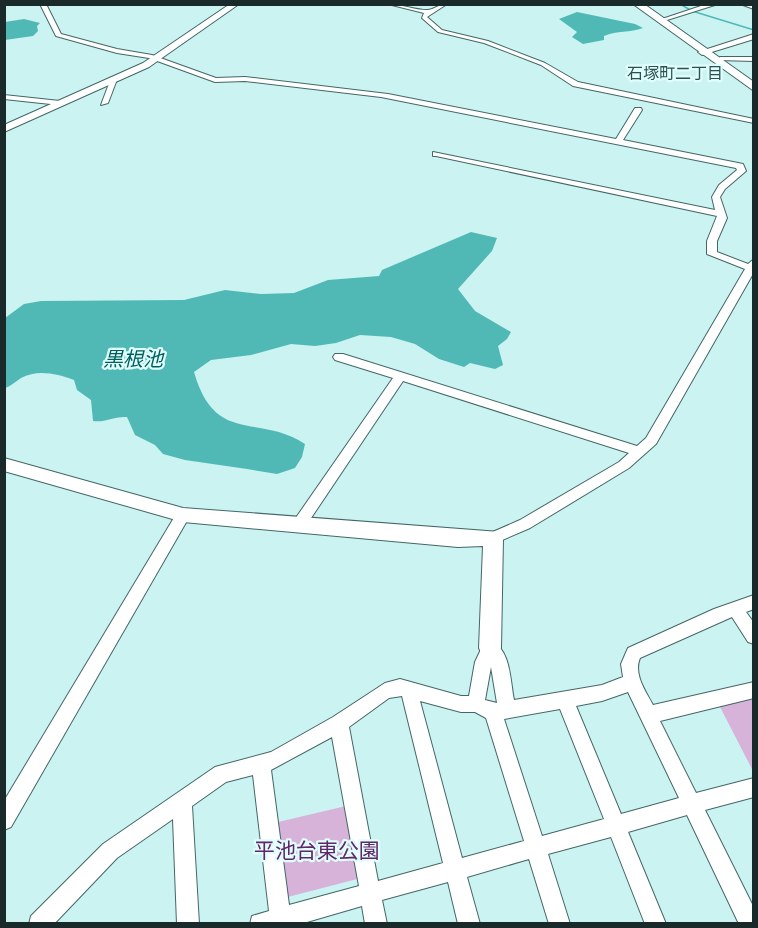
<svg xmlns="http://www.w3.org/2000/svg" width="758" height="928" viewBox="0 0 758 928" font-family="Karla,'Noto Sans JP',sans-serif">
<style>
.green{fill:#d7b3da}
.water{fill:#50b9b6}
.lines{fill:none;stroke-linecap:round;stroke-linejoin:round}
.stream{stroke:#50b9b6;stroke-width:1.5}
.street-casing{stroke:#436766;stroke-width:2}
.secondary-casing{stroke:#436766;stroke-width:2}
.primary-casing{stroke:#436766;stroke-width:2}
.street{fill:#fff;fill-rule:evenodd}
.secondary{fill:#fff;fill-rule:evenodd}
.primary{fill:#fff;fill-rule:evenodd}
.labels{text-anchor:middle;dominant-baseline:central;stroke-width:4.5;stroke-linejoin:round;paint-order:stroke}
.far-neighbourhood-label{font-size:16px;fill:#2e5150;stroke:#dffefd}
.water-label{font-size:20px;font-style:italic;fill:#005f5e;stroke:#dffefd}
.near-park-label{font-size:21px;fill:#622569;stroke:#dffefd}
</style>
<rect width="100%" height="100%" fill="#cbf3f1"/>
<!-- green -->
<g class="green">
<path d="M 753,699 L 753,771 L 719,705 Z"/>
<path d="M 346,806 L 361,878 L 284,898 L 274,823 Z"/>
</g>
<!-- water -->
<g class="water">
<path d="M 577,12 L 635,24 L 643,28 C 630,33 617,30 604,36 L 604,40 L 583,44 L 572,37 L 577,32 L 559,19 Z"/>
<path d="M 24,19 L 40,23 L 37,26 L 38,31 L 33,36 L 5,40 L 5,22 Z"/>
<path d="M 471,232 L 497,238 L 492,251 L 458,289 L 475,311 L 511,332 L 507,339 L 498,346 L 503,365 L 495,369 L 470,363 L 464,367 L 439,359 L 415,344 L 391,337 L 360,335 L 336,343 L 315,346 L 291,344 L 251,355 L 211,360 L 194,372 C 215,446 259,413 305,444 L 302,457 L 295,468 L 277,474 L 247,469 L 185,460 L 163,454 L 155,445 L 135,435 L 127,417 C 113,416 105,423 93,421 L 91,400 L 77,390 L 74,380 C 57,374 38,369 21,378 C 15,382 11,386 5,388 L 5,318 L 24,304 L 41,301 L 184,300 L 225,290 L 261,294 L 294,293 L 328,280 L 379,276 L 382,270 Z"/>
</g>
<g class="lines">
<!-- stream -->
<path class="stream" d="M 680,4 L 692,11 L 754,30"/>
<defs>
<g id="street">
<path d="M 40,4 L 46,4 L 61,34 L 117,49 L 152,55 L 216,78 L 245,77 L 388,94 L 616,139 L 635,108 L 641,108 L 642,110 L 623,140 L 743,164 L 746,171 L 725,189 L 720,197 L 727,218 L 717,241 L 717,252 L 748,264 L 754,259 L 754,272 L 656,444 L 629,468 L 530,528 L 493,544 L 488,542 L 486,538 L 488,534 L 520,520 L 619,462 L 629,453 L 403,381 L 303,530 L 293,530 L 291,526 L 293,522 L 393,378 L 335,360 L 333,357 L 335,354 L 343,354 L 637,446 L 646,438 L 745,269 L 707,254 L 707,241 L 717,216 L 436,156 L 433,156 L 433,152 L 715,210 L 712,197 L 719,185 L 737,170 L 736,168 L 381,97 L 245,81 L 215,82 L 149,58 L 117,53 L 56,36 Z"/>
<path d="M 388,4 C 400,4 419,11 428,10 C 435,9 439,4 447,4 L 427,17 L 442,30 L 488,41 L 545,63 L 578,82 L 754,119 L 754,123 L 573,86 L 541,65 L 484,43 L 438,32 L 422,18 L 424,13 Z"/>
<path d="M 707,4 L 718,4 L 667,20 L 662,19 Z"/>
<path d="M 742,4 L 754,5 L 754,9 L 743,5 Z"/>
<path d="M 720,57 L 754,57 L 754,61 L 718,60 Z"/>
<path d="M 110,81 L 116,82 L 108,103 L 101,105 Z"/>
<path d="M 4,95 L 60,101 L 64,103 L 60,105 L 4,99 Z"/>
<path d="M 183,509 L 188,511 L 190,515 L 188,519 L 11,827 L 4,830 L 4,801 L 178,511 Z"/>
<path d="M 754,595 L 754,609 L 746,612 L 754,623 L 754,644 L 748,642 L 732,617 L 640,658 C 633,674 646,692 653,705 L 754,682 L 754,698 L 660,721 L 696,793 L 754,778 L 754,797 L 705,810 L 754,908 L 754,924 L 739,924 L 687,815 L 628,832 L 666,924 L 645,924 L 611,837 L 548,854 L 570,924 L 549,924 L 529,859 L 467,877 L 480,924 L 458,924 L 448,882 L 382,900 L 387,924 L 365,924 L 362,906 L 300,924 L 250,924 L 252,916 L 269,911 L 253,775 L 226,782 L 192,806 L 199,924 L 177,924 L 173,819 L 117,858 L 54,924 L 29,924 L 31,916 L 103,844 L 215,767 L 271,752 L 333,717 L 385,683 L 400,679 L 461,696 L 469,696 L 475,662 L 484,643 L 490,641 C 511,648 510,681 514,700 L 602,685 L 623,677 L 621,664 L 628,648 L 714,609 ZM 491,667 L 497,703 L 485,700 ZM 628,692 L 679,798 L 621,814 L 576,706 L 602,701 ZM 402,696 L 443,863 L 378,881 L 349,727 L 389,698 ZM 420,701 L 461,712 L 475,712 L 486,718 L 524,841 L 462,858 ZM 560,709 L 604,819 L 542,836 L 504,719 ZM 332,737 L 359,886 L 289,905 L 271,770 Z"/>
</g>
<g id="secondary">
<path d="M 230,4 L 239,4 L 149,67 L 4,132 L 4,125 L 143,63 Z"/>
<path d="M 754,34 L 754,39 L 702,55 L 698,52 Z"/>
<path d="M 4,458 L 183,508 L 500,532 L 503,538 L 501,648 L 498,655 L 490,658 L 482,655 L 479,648 L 483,546 L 458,547 L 183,522 L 4,471 Z"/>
</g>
<path id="primary" d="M 633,4 L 644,4 L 754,82 L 754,91 Z"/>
</defs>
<!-- street casing -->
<use href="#street" class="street-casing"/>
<!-- secondary casing -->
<use href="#secondary" class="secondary-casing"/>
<!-- primary casing -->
<use href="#primary" class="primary-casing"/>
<!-- street -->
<use href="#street" class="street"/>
<!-- secondary -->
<use href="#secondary" class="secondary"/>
<!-- primary -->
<use href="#primary" class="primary"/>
</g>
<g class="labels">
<!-- far-neighbourhood labels -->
<g class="far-neighbourhood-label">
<text x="675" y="73">石塚町二丁目</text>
</g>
<!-- water labels -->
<g class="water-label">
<text x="133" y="359">黒根池</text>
</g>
<!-- near-park labels -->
<g class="near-park-label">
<text x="317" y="851">平池台東公園</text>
</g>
</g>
<!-- border -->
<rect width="758" height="928" fill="none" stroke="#1a2929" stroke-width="12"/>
</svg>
